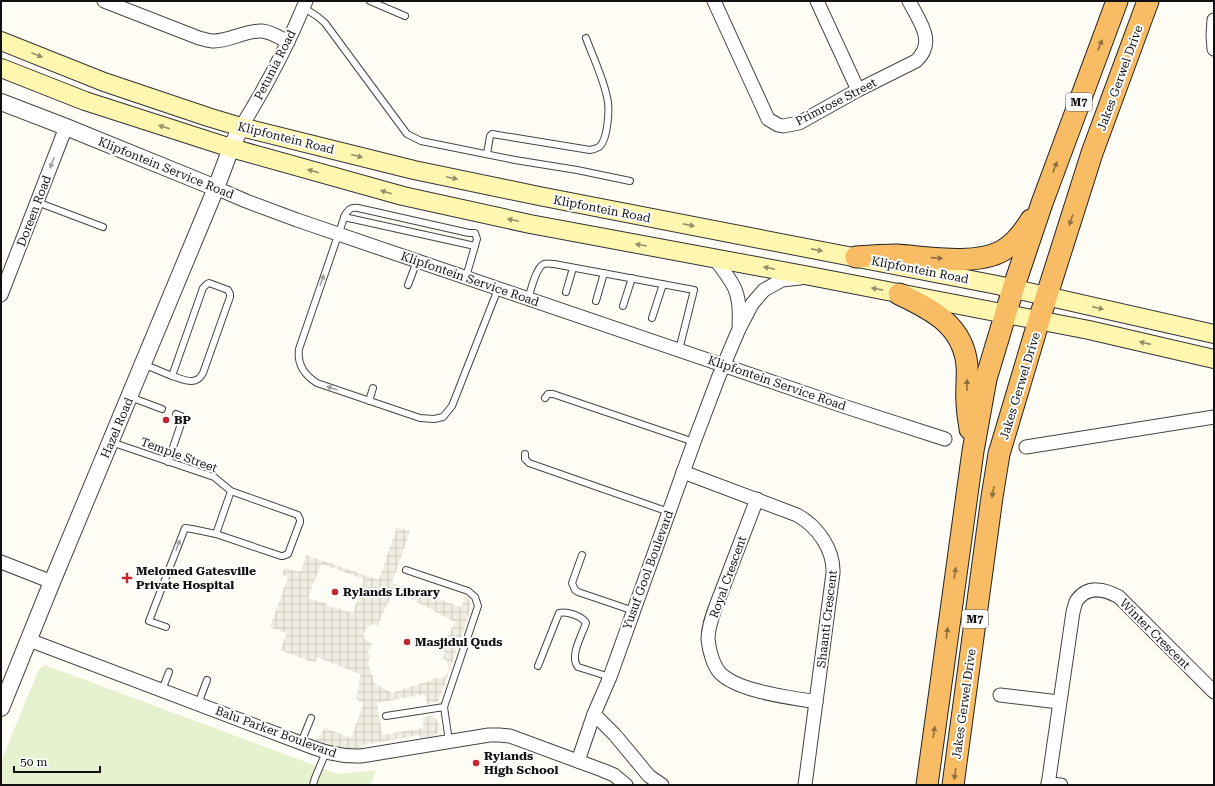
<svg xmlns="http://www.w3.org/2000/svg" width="1215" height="786" viewBox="0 0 1215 786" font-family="'Roboto Serif',serif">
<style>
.pitch{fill:#e6f2cf}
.plaza{fill:url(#plaza-grid);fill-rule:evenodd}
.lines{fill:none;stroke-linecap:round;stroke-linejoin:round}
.service-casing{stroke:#444;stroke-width:8}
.minor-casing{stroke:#444;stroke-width:15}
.tertiary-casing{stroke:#444;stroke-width:18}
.secondary-casing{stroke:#333;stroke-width:20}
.trunk-casing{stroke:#222;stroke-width:23}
.service{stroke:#fff;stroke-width:6}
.minor{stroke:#fff;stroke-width:13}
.tertiary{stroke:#fff;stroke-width:16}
.secondary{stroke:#fff6b0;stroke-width:18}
.trunk{stroke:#f7bc64;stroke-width:21}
.oneway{fill:#906f3f}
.oneway2{fill:#948f68}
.oneway3{fill:#a0a0a0}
.poi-dot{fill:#c4262e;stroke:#fff;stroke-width:1.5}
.labels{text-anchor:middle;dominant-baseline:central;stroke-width:4;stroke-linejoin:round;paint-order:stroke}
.shield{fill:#fff;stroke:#585858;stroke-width:1}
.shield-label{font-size:11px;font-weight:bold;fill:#111}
.street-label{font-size:12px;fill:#111;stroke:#fff}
.poi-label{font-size:12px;font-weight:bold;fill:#111;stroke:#fff;text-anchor:start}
</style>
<defs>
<pattern id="plaza-grid" width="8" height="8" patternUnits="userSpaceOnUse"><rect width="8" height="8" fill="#f1ede2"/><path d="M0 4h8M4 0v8" fill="none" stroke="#cecac1"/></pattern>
</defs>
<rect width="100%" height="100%" fill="#fffdf5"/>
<!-- pitch -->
<path class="pitch" d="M 45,665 L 338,774 L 376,770 L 371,785 L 1,785 L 1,761 L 39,669 Z"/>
<!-- plaza -->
<path class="plaza" d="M 397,527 L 410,531 L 392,583 L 461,607 L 465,597 L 470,600 L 471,608 L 439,700 L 437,702 L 427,704 L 425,694 L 377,703 L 382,735 L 424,728 L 422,718 L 431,716 L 434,717 L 438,721 L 440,728 L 437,734 L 433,736 L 423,739 L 418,735 L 364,745 L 360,750 L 335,749 L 315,741 L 325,728 L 351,738 L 364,703 L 357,700 L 356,698 L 359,686 L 360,674 L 317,657 L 315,663 L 280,650 L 287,633 L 270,627 L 288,577 L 282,575 L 285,567 L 298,572 L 301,571 L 306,555 L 379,580 ZM 321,564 L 364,579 L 353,613 L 333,607 L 333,608 L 327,605 L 327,604 L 308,598 ZM 394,590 L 455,622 L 442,648 L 445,652 L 443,659 L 446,660 L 449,668 L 445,677 L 437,679 L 434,677 L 432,680 L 392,693 L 375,684 L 368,663 L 371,655 L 368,653 L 372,643 L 366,641 L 363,634 L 367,627 L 374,624 L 379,627 L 379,622 Z"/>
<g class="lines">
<defs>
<g id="service">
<path d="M 370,1 L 405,16"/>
<path d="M 303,7 L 318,17 L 325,23 L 407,134 L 421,141 L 515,160 L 577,170 L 630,181"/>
<path d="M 487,154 L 490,136 L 492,134 L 590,150 C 593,149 596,149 599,147 C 608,140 610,107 607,97 C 603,78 593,57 586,38"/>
<path d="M 37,202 L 103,227"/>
<path d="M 344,217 L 475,246"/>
<path d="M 466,277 L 477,239 L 475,233 L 469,233 L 358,208 C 351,207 349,209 345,215 L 299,349 C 297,364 304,375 317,383 L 420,418 L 434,419 L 443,417 L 452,406 L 498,289"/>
<path d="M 209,283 L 228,290 L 230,294 L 230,297 L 203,373 C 196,387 183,379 172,376 L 203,288 L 207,284 Z"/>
<path d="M 408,285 L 417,261"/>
<path d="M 566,292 L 573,268"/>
<path d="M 528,299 C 531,290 536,267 544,264 C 547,263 551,264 554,264 L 694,290 L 679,350"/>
<path d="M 596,301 L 604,273"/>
<path d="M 623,306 L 632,278"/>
<path d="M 652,318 L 663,284"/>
<path d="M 143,364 L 172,376"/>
<path d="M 130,397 L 162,409"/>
<path d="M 545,398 L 548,394 L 553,394 L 694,442"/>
<path d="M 369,401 L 373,388"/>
<path d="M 111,442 L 214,477 L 231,491 L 298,515 L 300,520 L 300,522 L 288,554 L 283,556 L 281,556 L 216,534 L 231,491"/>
<path d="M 525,454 L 525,459 L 529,463 L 669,512"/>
<path d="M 168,462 L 183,418 L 181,416 L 176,414"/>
<path d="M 582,555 L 572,583 L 575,590 L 578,592 L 634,611"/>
<path d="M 166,627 L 149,621 L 185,528 L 192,529 L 216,534"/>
<path d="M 538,666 L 559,613 C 567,611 582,616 586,623 C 582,635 569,657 578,667 L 610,677"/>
<path d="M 162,690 L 169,672"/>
<path d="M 198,704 L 207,680"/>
<path d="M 444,707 L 449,741"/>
<path d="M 386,716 L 444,707 L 478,606 L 475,597 L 468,591 L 406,570"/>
<path d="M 301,743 L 311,718"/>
<path d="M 313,785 L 315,778 L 326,752"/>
</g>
<g id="minor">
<path d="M 104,1 L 199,38 C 204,39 209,41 214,41 C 230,41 246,30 262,31 C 272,32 280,38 288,42"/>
<path d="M 714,1 L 768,119 L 778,125 L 783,126 L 799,123 L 858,90 L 916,61 C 937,42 919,21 909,1"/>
<path d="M 817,1 L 858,90"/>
<path d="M 1214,20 L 1213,35 L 1214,49"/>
<path d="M 241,127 C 266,87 288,45 306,1"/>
<path d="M 216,188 L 246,201 L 297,220 L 843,406 L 945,439"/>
<path d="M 714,258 C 734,284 741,291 739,325"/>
<path d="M 1,295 L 66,127"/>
<path d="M 1026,447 L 1214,417"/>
<path d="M 683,472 L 797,515 C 817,526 834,549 833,573 L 805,785"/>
<path d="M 757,499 L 716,606 C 712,617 708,628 708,639 C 709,650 713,665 720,673 C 739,692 790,697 816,702"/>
<path d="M 1,562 L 52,582"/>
<path d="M 29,640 L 301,743 C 321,751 339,757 361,756 L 489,735 L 499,735 L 510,736 L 602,770 L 614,775 L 626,785"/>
<path d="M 1000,695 L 1059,702"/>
<path d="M 594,714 L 615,735 L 649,776 L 662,785"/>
<path d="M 578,761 L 594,714 L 610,677 L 694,442 L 719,376 L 739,329 L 752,304 L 764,290 L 782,280 L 800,278"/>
<path d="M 1048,784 L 1061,785"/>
<path d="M 1048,785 L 1073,612 C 1074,609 1075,603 1077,600 C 1088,585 1105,589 1119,597 L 1214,692"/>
</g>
<g id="tertiary">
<path d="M 1,102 L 66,127 L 216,188"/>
<path d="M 1,708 L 52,582 L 216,188 L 231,148 L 241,127"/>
</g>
<g id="secondary">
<path d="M 1,41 L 104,82 L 208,117 L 241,127 L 414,170 L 539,196 L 997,285 L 1214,334"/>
<path d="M 1,68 L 85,101 L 231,148 L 403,196 L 530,224 L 815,277 L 1089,330 L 1214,359"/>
</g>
<g id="trunk">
<path d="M 856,257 C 869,256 883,255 896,255 C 926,257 975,266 1002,251 C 1015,244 1023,233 1031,220"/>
<path d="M 899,294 C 931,309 963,325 967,365 C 968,377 966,389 967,402 C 967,411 969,420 970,429"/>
<path d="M 927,785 L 973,451 L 986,379 L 1013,289 L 1042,203 L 1117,1"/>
<path d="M 953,785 L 992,497 L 999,454 L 1039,320 L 1092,153 L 1148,1"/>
</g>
</defs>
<!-- service casing -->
<use href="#service" class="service-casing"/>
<!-- minor casing -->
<use href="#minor" class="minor-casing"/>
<!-- tertiary casing -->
<use href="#tertiary" class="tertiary-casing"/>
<!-- secondary casing -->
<use href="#secondary" class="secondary-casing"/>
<!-- trunk casing -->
<use href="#trunk" class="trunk-casing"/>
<!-- service -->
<use href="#service" class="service"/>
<!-- minor -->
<use href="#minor" class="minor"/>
<!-- tertiary -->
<use href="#tertiary" class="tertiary"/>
<!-- secondary -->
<use href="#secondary" class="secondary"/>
<!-- trunk -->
<use href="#trunk" class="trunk"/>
</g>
<!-- one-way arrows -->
<defs><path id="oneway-solid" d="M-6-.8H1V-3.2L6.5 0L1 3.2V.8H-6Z"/></defs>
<g class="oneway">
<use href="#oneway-solid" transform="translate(1100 45) rotate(-69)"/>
<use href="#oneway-solid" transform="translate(1055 167) rotate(-70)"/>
<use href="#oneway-solid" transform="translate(1071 220) rotate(108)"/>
<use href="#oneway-solid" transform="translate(937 258) rotate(4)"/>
<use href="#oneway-solid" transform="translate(967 385) rotate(-90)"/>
<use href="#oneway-solid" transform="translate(993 492) rotate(100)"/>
<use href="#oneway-solid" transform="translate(955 573) rotate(-82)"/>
<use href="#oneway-solid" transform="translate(947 633) rotate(-82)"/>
<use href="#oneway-solid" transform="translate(934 732) rotate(-82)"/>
<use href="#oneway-solid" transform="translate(955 774) rotate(98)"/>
</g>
<g class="oneway2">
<use href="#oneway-solid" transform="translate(37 55) rotate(22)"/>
<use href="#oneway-solid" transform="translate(164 127) rotate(-162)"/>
<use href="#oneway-solid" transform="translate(357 156) rotate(14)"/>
<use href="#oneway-solid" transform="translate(313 171) rotate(-164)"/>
<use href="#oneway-solid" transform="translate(452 178) rotate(12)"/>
<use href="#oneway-solid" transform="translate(386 192) rotate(-164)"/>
<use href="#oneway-solid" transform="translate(513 220) rotate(-168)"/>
<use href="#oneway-solid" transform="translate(689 225) rotate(11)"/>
<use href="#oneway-solid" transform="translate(641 245) rotate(-170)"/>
<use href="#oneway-solid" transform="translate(817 250) rotate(11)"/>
<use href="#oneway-solid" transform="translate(769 268) rotate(-169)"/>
<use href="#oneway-solid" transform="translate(877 289) rotate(-169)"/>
<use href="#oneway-solid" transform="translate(1098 308) rotate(13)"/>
<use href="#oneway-solid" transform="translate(1145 343) rotate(-167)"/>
</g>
<g class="oneway3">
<use href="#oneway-solid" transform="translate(52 163) rotate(111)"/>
<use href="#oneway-solid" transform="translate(322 280) rotate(-71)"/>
<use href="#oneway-solid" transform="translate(332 388) rotate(-161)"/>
<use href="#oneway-solid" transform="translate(178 545) rotate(-69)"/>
</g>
<!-- markers -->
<g class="poi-dot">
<circle cx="166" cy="420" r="4"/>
<path d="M125 572h4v4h4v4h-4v4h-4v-4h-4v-4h4z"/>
<circle cx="335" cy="592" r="4"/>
<circle cx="407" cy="642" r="4"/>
<circle cx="476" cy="763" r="4"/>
</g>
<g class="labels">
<!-- shield labels -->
<g class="shield">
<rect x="1066" y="93" width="26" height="18" rx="3"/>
<rect x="962" y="610" width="26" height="18" rx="3"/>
</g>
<g class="shield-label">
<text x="1079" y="102">M7</text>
<text x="975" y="619">M7</text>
</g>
<!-- street labels -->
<g class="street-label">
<text transform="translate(275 65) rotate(-63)">Petunia Road</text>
<text transform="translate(1120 78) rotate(-70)">Jakes Gerwel Drive</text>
<text transform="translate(836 102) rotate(-27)">Primrose Street</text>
<text transform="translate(286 138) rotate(14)">Klipfontein Road</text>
<text transform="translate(166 168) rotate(22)">Klipfontein Service Road</text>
<text transform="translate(602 209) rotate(11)">Klipfontein Road</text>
<text transform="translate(34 211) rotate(-69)">Doreen Road</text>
<text transform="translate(920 270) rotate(11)">Klipfontein Road</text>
<text transform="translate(470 279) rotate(19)">Klipfontein Service Road</text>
<text transform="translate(777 383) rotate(19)">Klipfontein Service Road</text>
<text transform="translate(1020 386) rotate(-73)">Jakes Gerwel Drive</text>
<text transform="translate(117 428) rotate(-67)">Hazel Road</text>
<text transform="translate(179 455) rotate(20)">Temple Street</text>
<text transform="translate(648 570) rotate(-70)">Yusuf Gool Boulevard</text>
<text transform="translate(728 577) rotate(-70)">Royal Crescent</text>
<text transform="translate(827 619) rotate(-83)">Shaanti Crescent</text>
<text transform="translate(1155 634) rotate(45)">Winter Crescent</text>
<text transform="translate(964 704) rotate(-82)">Jakes Gerwel Drive</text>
<text transform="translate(276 732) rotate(20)">Balu Parker Boulevard</text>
</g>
<!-- poi labels -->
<g class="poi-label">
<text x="174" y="420">BP</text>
<text x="136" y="571">Melomed Gatesville<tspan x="136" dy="14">Private Hospital</tspan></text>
<text x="343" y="592">Rylands Library</text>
<text x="415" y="642">Masjidul Quds</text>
<text x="484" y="756">Rylands<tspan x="484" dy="14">High School</tspan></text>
</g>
</g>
<!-- border -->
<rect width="1215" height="786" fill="none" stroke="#111111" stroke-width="4"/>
<!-- scale -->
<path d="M14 766v6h86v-6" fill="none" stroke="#111111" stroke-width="2"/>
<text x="20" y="766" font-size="12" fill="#111111" stroke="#ffffff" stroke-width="3" paint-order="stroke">50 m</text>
</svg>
